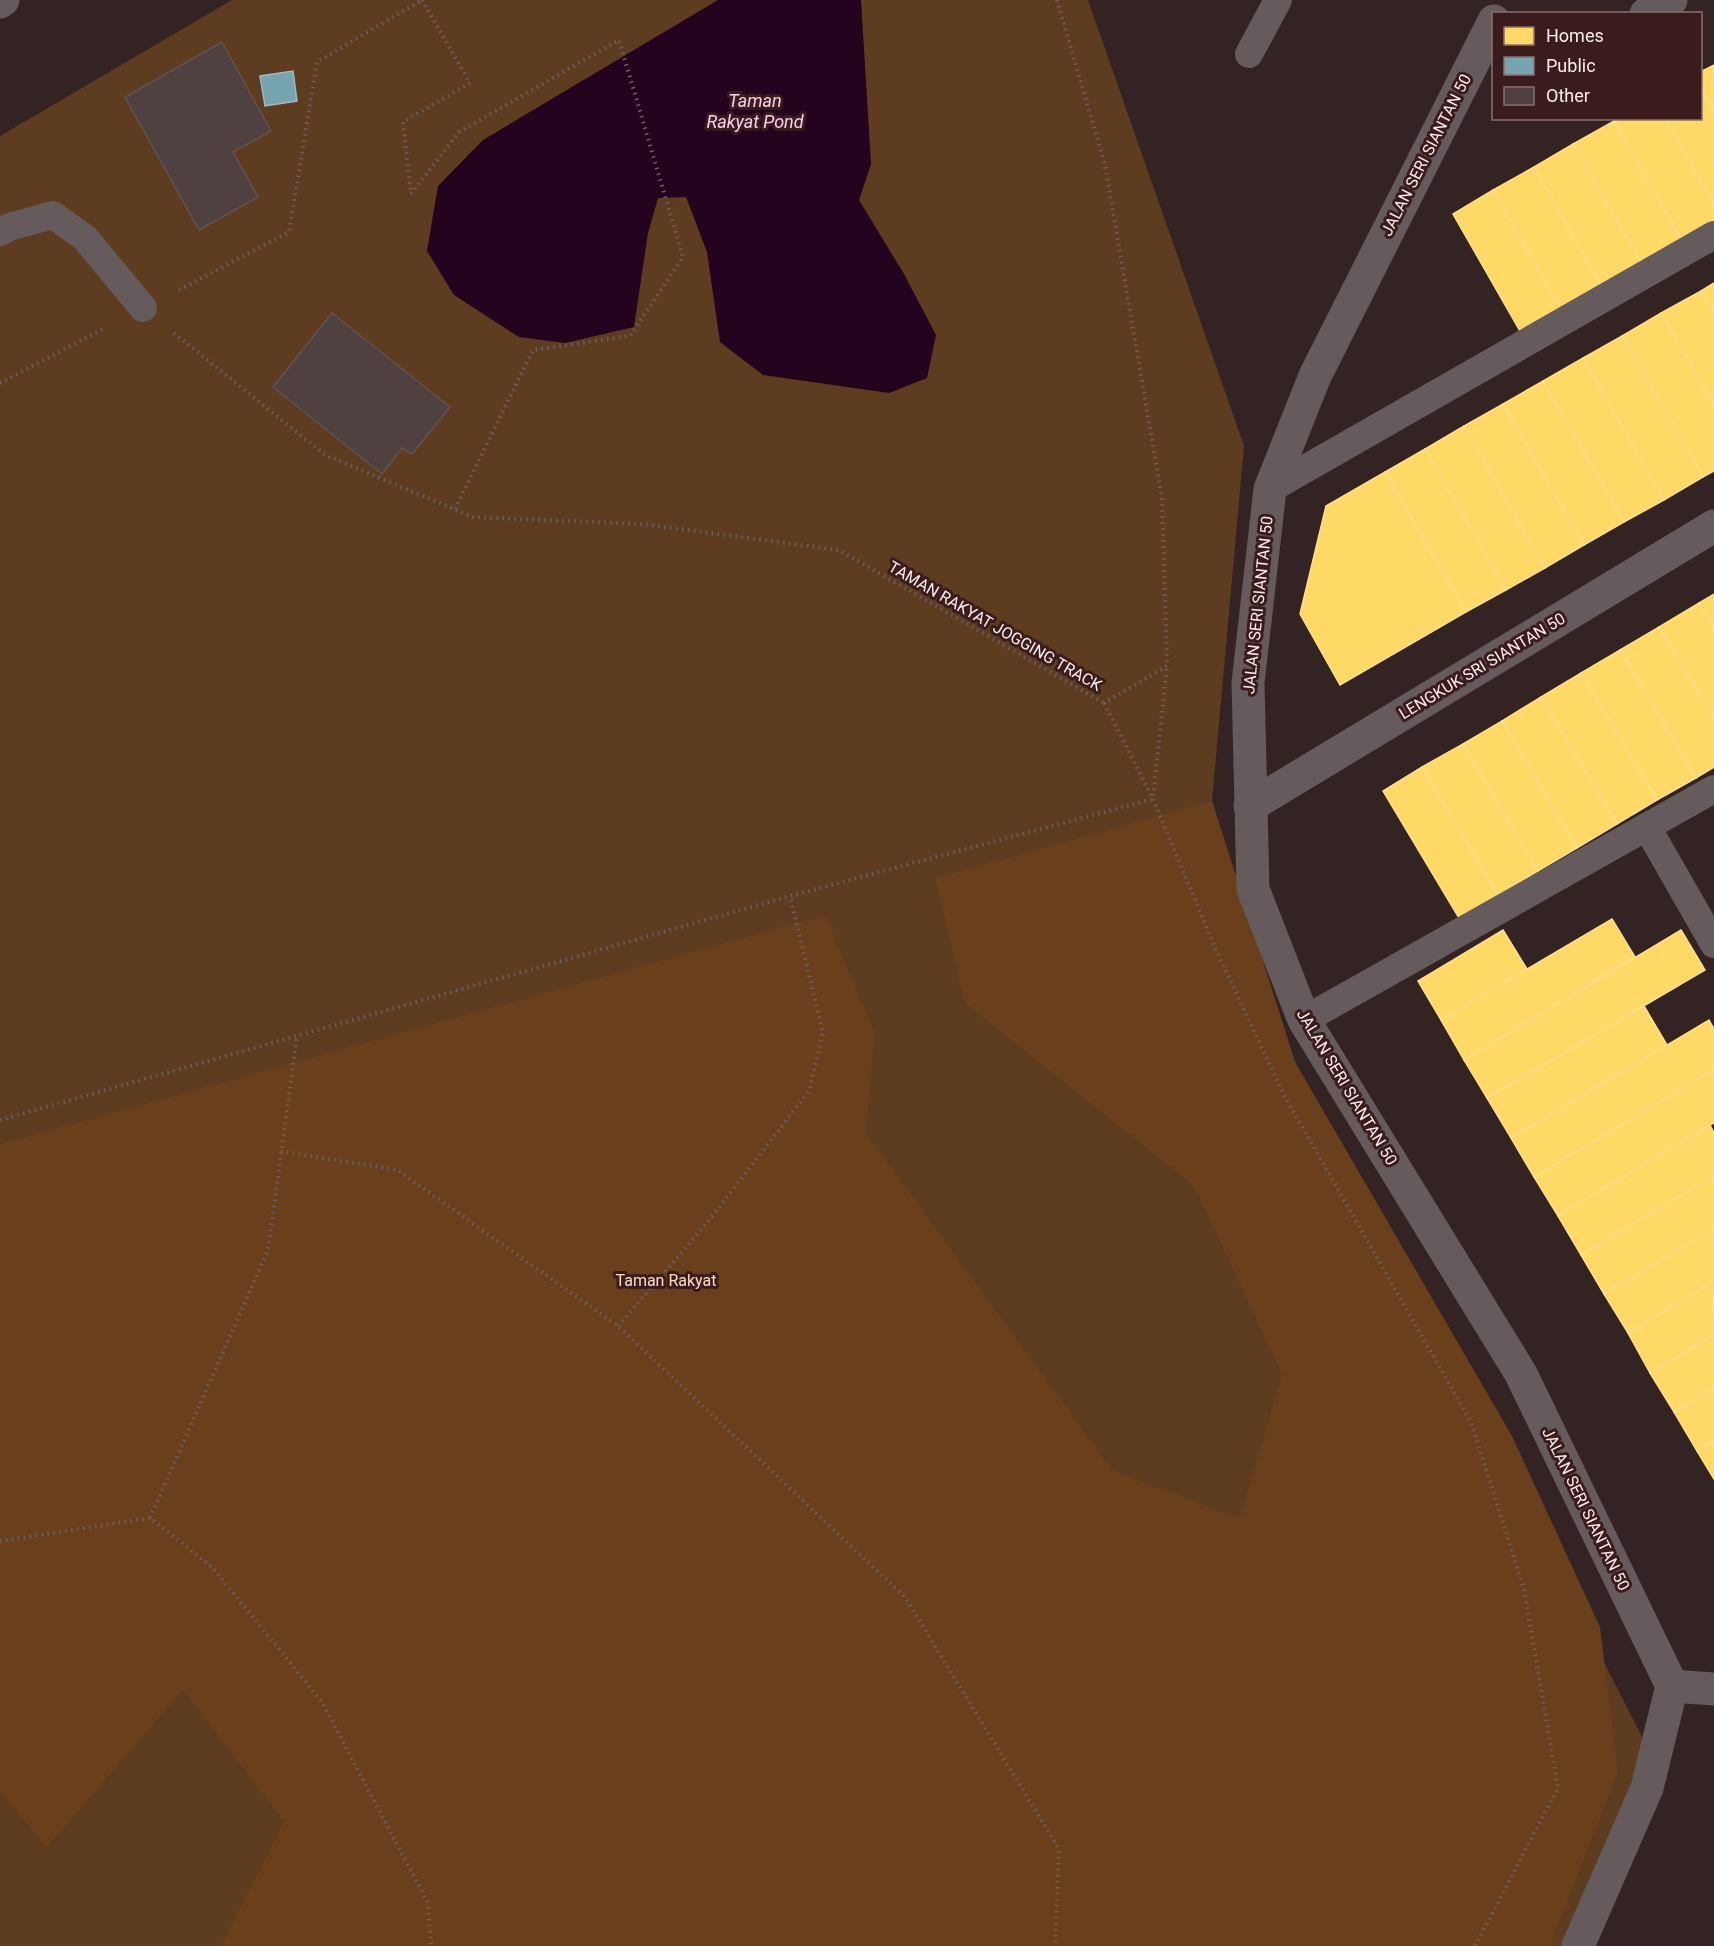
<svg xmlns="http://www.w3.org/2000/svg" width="1714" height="1946" viewBox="0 0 1714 1946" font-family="Roboto,sans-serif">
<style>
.green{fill:#5d3c1f}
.forest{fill:#69401b}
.water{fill:#23031d}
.homes{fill:#ffd966;stroke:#ffdf8e;stroke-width:1.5}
.public{fill:#76a5af;stroke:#9fbac1;stroke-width:1.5}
.building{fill:#4f413f;stroke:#615351;stroke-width:1.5}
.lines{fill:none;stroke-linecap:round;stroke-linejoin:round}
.path{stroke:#6b5f61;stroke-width:4;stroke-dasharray:1.5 4.5;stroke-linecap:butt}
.service{stroke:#655a5c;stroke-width:28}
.minor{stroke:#655a5c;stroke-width:33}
.tertiary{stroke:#655a5c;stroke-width:33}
.labels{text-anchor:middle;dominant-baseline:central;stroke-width:6;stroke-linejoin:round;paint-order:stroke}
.street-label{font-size:16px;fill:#feecec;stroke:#3b1c1d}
.park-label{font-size:16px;fill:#faddc5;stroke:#3b1c1d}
.water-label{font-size:18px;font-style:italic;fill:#fbcdf0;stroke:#3b1c1d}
</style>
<rect width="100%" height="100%" fill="#342323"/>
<!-- green -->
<path class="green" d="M 232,0 L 1088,0 L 1244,446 L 1212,801 L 1295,1062 L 1649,1750 L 1583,1946 L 0,1946 L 0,136 Z"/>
<!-- forest -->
<path class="forest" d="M 1212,801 L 1295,1062 L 1512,1436 L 1600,1627 L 1618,1772 L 1550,1946 L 221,1946 L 284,1821 L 183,1690 L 47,1847 L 0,1792 L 0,1144 L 825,915 L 875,1032 L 866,1133 L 1112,1470 L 1240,1518 L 1282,1374 L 1194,1186 L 965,1003 L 935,878 Z"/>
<!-- water -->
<path class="water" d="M 718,0 L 861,0 L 871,164 L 859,200 L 904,274 L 936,335 L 927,378 L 889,393 L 763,375 L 720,342 L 707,252 L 686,197 L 658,198 L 648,233 L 634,327 L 565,343 L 519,337 L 454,295 L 427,251 L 438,186 L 483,140 Z"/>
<!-- homes -->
<g class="homes">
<path d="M 1714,65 L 1714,111 L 1700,87 L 1700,72 Z"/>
<path d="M 1700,87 L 1714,111 L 1714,204 L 1665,118 L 1700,118 Z"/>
<path d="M 1619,118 L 1665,118 L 1714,204 L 1714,229 L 1685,246 L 1614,121 Z"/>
<path d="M 1614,121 L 1685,246 L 1645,269 L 1573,144 Z"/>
<path d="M 1573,144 L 1645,269 L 1604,291 L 1534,167 Z"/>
<path d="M 1534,167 L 1604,291 L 1564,315 L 1493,190 Z"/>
<path d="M 1493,190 L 1564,315 L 1524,338 L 1453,214 Z"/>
<path d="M 1714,283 L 1714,313 L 1701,291 Z"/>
<path d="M 1701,291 L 1714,313 L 1714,405 L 1661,313 Z"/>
<path d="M 1661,313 L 1714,405 L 1714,471 L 1703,477 L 1622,336 Z"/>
<path d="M 1622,336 L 1703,477 L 1664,500 L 1583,358 Z"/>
<path d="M 1583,358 L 1664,500 L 1624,522 L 1543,381 Z"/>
<path d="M 1543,381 L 1624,522 L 1584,545 L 1503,404 Z"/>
<path d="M 1503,404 L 1584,545 L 1545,568 L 1464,426 Z"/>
<path d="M 1464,426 L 1545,568 L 1506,590 L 1425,449 Z"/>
<path d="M 1425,449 L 1506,590 L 1466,612 L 1385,472 Z"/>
<path d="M 1385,472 L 1466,612 L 1340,685 L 1300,614 L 1326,506 Z"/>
<path d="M 1714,594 L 1714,627 L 1699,603 Z"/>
<path d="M 1699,603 L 1714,627 L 1714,718 L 1659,627 Z"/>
<path d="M 1659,627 L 1714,718 L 1714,767 L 1696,778 L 1620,650 Z"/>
<path d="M 1620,650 L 1696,778 L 1657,800 L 1581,673 Z"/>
<path d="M 1581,673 L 1657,800 L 1617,824 L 1541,697 Z"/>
<path d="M 1541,697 L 1617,824 L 1577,848 L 1502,721 Z"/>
<path d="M 1502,721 L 1577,848 L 1538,871 L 1463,744 Z"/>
<path d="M 1463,744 L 1538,871 L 1498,895 L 1422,767 Z"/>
<path d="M 1422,767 L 1498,895 L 1459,918 L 1383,791 Z"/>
<path d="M 1612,919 L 1635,957 L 1464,1060 L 1441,1020 Z"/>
<path d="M 1503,930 L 1527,969 L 1441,1020 L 1418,981 Z"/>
<path d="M 1681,930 L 1705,970 L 1487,1098 L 1464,1060 Z"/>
<path d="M 1644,1006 L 1667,1045 L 1511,1138 L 1487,1098 Z"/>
<path d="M 1709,1020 L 1714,1029 L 1714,1070 L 1534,1177 L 1511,1138 Z"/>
<path d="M 1714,1070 L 1714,1123 L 1558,1216 L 1534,1177 Z"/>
<path d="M 1710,1125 L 1714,1133 L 1714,1176 L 1581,1255 L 1558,1216 Z"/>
<path d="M 1714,1176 L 1714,1229 L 1604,1294 L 1581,1255 Z"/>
<path d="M 1714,1229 L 1714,1282 L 1628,1333 L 1604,1294 Z"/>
<path d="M 1713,1282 L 1714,1335 L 1650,1373 L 1628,1333 Z"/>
<path d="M 1714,1335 L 1714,1388 L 1674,1412 L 1650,1373 Z"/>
<path d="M 1714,1388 L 1714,1441 L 1697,1451 L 1674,1412 Z"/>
<path d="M 1714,1441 L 1714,1479 L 1697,1451 Z"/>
</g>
<!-- public -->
<path class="public" d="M 293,71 L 297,101 L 265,106 L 260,76 Z"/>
<!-- building -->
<g class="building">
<path d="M 222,42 L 271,131 L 233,152 L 258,197 L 199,230 L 125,97 Z"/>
<path d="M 332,313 L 450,407 L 412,454 L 402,448 L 382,474 L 273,387 Z"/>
</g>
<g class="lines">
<!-- path -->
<g class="path">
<path d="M 422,0 L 470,83 L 403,122 L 411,194 L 459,132 L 619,40 L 683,257 L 630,336 L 533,350 L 455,509"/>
<path d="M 1057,0 L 1105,165 L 1162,498 L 1167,666 L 1104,703"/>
<path d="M 179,290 L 289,232 L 317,62 L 422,0"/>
<path d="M 174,333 L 325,455 L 473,517 L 642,524 L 839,550 L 1104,703"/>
<path d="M 0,383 L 105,328"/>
<path d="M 1104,703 L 1153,799 L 1216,950 L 1285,1097 L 1471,1422 L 1524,1589 L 1558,1788 L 1475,1946"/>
<path d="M 0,1120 L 790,896 L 1153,799 L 1167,666"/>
<path d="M 281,1151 L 397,1170 L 618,1326 L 905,1597 L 1059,1849 L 1055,1946"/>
<path d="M 618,1326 L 707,1223 L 809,1091 L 823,1033 L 790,896"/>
<path d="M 150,1518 L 268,1250 L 297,1036"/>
<path d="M 0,1541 L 150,1518 L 212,1567 L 322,1702 L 428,1903 L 431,1946"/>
</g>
<!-- service -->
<g class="service">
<path d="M 1249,54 L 1278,0"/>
<path d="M 0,232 L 9,227 L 53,215 L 85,238 L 143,308"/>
<path d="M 1270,489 L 1714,235"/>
<path d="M 1647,827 L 1714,944"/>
<path d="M 1304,1020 L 1714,789"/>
</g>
<!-- minor -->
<g class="minor">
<path d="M 1646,14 L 1671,0"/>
<path d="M 1494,21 L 1315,376 L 1270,489 L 1248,683 L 1253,889 L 1304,1020 L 1521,1374 L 1672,1686 L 1647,1788 L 1578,1946"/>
<path d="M 1250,806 L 1714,526"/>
<path d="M 1672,1686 L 1714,1689"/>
</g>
<!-- tertiary -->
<path class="tertiary" d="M 0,2 L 3,0"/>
</g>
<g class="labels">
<!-- street labels -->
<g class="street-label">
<text transform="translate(1426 155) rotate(-63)">JALAN SERI SIANTAN 50</text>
<text transform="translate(1258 605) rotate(-84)">JALAN SERI SIANTAN 50</text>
<text transform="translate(995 626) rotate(30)">TAMAN RAKYAT JOGGING TRACK</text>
<text transform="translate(1482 666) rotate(-31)">LENGKUK SRI SIANTAN 50</text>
<text transform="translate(1347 1087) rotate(59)">JALAN SERI SIANTAN 50</text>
<text transform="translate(1586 1509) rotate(64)">JALAN SERI SIANTAN 50</text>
</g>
<!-- park labels -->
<g class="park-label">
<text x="666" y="1280">Taman Rakyat</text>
</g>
<!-- water labels -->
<g class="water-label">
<text x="755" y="100">Taman<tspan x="755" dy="21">Rakyat Pond</tspan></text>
</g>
</g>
<!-- legend -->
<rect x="1492" y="12" width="210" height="108" fill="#3b1c1d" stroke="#896f70" stroke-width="1.5"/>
<rect x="1504" y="27" width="30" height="18" fill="#ffd966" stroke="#896f70" stroke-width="1.5"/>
<text x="1546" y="42" font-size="18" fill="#feecec">Homes</text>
<rect x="1504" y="57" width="30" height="18" fill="#76a5af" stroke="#896f70" stroke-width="1.5"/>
<text x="1546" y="72" font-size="18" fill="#feecec">Public</text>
<rect x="1504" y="87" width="30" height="18" fill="#4f413f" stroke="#896f70" stroke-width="1.5"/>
<text x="1546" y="102" font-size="18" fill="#feecec">Other</text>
</svg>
